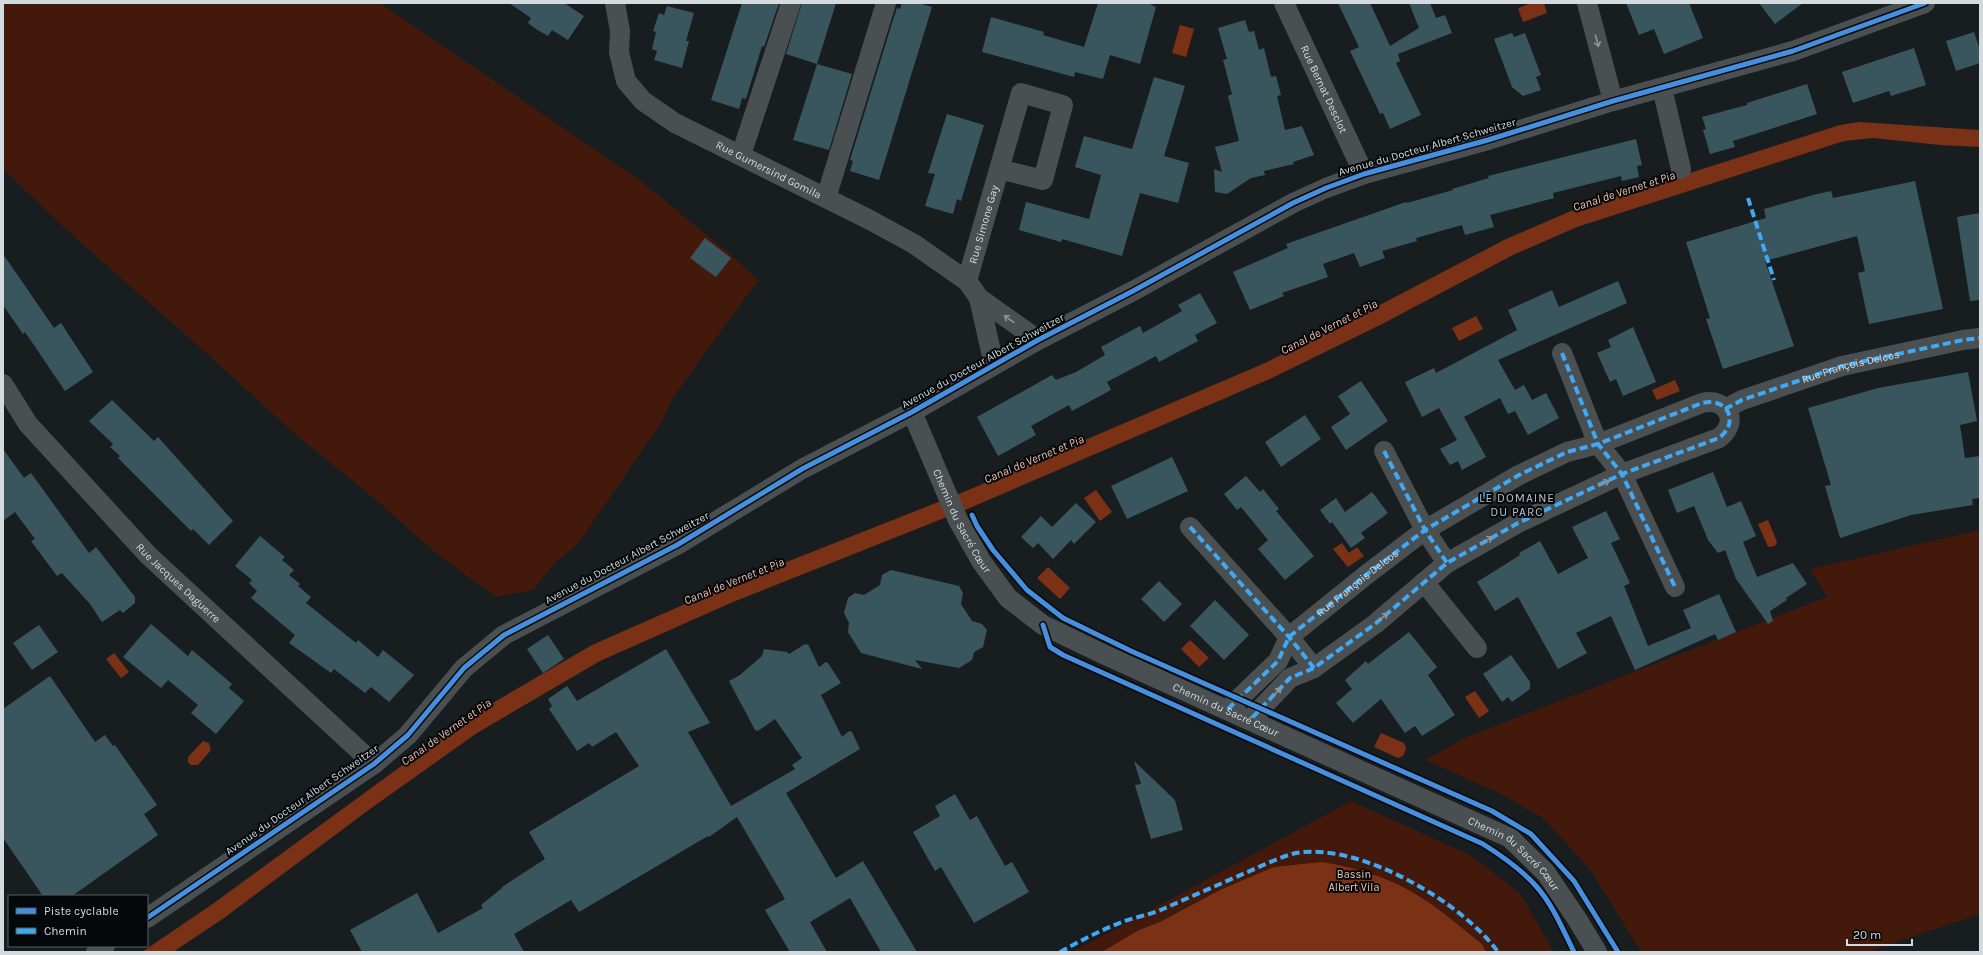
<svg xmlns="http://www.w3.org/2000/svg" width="1983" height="955" viewBox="0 0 1983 955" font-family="Karla,sans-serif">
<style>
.green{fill:#42190b}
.water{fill:#7b3116}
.building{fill:#39565f}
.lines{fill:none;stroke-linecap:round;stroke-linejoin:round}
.minor{stroke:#4a4f51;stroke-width:20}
.quiet{stroke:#3fa9f5;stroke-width:4;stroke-dasharray:8 4;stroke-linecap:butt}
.cycleway-casing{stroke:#05080a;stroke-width:8}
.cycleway{stroke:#468fdf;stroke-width:5}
.oneway{stroke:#8f9598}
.labels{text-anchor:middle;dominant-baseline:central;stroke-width:4;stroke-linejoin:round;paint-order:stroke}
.street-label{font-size:11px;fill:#d4dbdf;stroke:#05080a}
.park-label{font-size:11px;fill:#f8c7b6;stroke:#05080a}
.water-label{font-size:12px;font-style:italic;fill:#f1c0b0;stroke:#05080a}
.neighbourhood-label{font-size:12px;letter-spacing:1px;fill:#b6c5cb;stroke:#05080a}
</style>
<rect width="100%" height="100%" fill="#181e20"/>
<!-- green -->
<g class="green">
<path d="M 3,3 L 380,3 L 638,179 L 728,252 L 758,280 L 672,399 L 663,420 L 578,544 L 554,564 L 533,590 L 496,597 L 437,554 L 375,499 L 295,434 L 212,358 L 70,233 L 3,169 Z"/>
<path d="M 1980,530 L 1980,914 L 1867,952 L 1641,952 L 1590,869 L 1543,818 L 1501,794 L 1425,760 L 1467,737 L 1827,597 L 1810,569 Z"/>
<path d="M 1351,801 L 1470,855 L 1520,893 L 1554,952 L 1071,952 L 1114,930 Z"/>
</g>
<!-- water -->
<g class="water">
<path d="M 1532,3 L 1544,3 L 1547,13 L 1523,22 L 1518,8 Z"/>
<path d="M 1180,25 L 1194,29 L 1186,57 L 1172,53 Z"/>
<path d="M 1859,122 L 1980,130 L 1980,147 L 1940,145 L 1873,138 L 1844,141 L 1577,227 L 1513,255 L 1382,324 L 1272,378 L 972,507 L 733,602 L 600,661 L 477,733 L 370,809 L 224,918 L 173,952 L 142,952 L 214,903 L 467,718 L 592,645 L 726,586 L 966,491 L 1265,363 L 1374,308 L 1506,239 L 1571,211 L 1840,125 Z"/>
<path d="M 1476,316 L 1483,329 L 1459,341 L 1452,328 Z"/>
<path d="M 1675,380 L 1680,391 L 1657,400 L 1652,390 Z"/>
<path d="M 1096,490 L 1112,512 L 1100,521 L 1084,498 Z"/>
<path d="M 1768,520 L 1777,542 L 1775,546 L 1768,547 L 1758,524 Z"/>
<path d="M 1342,543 L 1349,553 L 1357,547 L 1364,556 L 1348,567 L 1333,549 Z"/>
<path d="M 1048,567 L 1070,588 L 1060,599 L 1037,578 Z"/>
<path d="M 1190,640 L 1209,658 L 1199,667 L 1181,649 Z"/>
<path d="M 114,653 L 129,672 L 121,678 L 106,659 Z"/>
<path d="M 1475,691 L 1489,711 L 1479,718 L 1465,697 Z"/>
<path d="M 1381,733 L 1404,743 L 1406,749 L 1403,756 L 1398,758 L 1374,747 Z"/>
<path d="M 203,741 L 209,743 L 211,750 L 198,765 L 191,765 L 188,762 L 188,757 Z"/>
<path d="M 1322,862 C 1353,867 1385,876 1412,892 C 1437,906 1459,926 1482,944 L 1486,952 L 1102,952 L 1139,930 L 1160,922 L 1220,890 L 1274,867 Z"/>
</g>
<!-- building -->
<g class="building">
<path d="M 509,3 L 564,3 L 584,16 L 568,40 L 552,30 L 548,36 L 536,29 L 528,23 L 531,18 Z"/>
<path d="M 742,3 L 779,3 L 764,47 L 762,46 L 746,99 L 742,98 L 739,109 L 711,100 Z"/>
<path d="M 802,3 L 836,3 L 817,64 L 786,54 Z"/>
<path d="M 902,3 L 918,3 L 932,7 L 879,180 L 850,171 L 853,161 L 850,160 L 893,20 L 897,8 L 900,9 Z"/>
<path d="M 1098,3 L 1148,3 L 1156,7 L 1140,64 L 1110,55 L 1103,79 L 1075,72 L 1074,77 L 982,52 L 991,17 L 1044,32 L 1043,35 L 1084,47 Z"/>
<path d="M 1338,3 L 1370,3 L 1390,46 L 1419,28 L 1409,3 L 1430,3 L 1436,18 L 1445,15 L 1452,33 L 1398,54 L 1400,61 L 1396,63 L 1421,115 L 1390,129 L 1383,113 L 1380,114 L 1350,51 L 1359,47 Z"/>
<path d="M 1626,3 L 1689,3 L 1703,38 L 1664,54 L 1654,29 L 1639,35 Z"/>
<path d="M 1759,3 L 1803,3 L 1775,24 Z"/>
<path d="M 667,6 L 694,13 L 686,41 L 689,41 L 682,68 L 654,60 L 657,51 L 652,49 L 656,32 L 653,31 L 659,13 L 664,15 Z"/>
<path d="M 1245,20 L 1249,32 L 1254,31 L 1259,50 L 1264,48 L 1271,77 L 1276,76 L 1281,95 L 1277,96 L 1285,130 L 1302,126 L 1314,155 L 1293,162 L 1294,164 L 1264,171 L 1265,175 L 1251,178 L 1227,194 L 1215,192 L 1214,169 L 1222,172 L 1215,147 L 1239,141 L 1228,96 L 1232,94 L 1223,60 L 1227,59 L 1218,28 Z"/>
<path d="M 1974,32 L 1980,50 L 1980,63 L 1956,71 L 1946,41 Z"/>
<path d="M 1512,33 L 1514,37 L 1525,33 L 1541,75 L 1536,77 L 1541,90 L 1523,96 L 1512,87 L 1494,39 Z"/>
<path d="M 1914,48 L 1926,85 L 1891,96 L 1889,91 L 1853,103 L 1842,72 Z"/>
<path d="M 817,64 L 852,74 L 829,150 L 793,140 Z"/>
<path d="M 1154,77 L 1185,86 L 1164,156 L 1189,163 L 1178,203 L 1140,193 L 1122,256 L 1062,239 L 1061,242 L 1019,230 L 1026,202 L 1089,219 L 1101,175 L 1075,167 L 1084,136 L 1132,149 Z"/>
<path d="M 1807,84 L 1817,114 L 1733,141 L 1735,147 L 1710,154 L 1703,130 L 1706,129 L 1702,117 L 1747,105 L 1747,103 Z"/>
<path d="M 947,114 L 984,125 L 961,201 L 957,199 L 953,214 L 925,206 L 935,174 L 928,173 Z"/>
<path d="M 1636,139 L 1642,165 L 1637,166 L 1639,177 L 1622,181 L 1621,176 L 1553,193 L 1554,198 L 1490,215 L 1494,227 L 1465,235 L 1462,225 L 1416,238 L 1417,241 L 1382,251 L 1385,258 L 1360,267 L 1354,253 L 1323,264 L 1328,277 L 1282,293 L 1284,296 L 1250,310 L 1233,272 L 1288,248 L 1286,244 L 1406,202 L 1407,203 L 1453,190 L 1452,189 L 1489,178 L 1488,176 Z"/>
<path d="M 1915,181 L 1943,309 L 1869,324 L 1858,273 L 1865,271 L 1857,236 L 1765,261 L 1794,346 L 1723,369 L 1706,319 L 1710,318 L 1686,242 L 1766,218 L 1764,209 L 1817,194 L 1831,191 L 1833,198 Z"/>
<path d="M 1980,213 L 1980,300 L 1970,301 L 1957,217 Z"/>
<path d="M 705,238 L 731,258 L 716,277 L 690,258 Z"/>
<path d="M 3,254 L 54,328 L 61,323 L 93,372 L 65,391 L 25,332 L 23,334 L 3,305 Z"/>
<path d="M 1618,281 L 1627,303 L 1498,360 L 1515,390 L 1524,385 L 1532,400 L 1546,393 L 1559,418 L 1528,435 L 1515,411 L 1508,414 L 1500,398 L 1464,417 L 1486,457 L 1462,470 L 1458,461 L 1450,465 L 1440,449 L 1457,440 L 1439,408 L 1422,417 L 1405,382 L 1434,368 L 1436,373 L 1517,330 L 1508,310 L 1552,290 L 1559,307 Z"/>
<path d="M 1200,293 L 1217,323 L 1195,335 L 1198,341 L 1159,362 L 1156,356 L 1107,382 L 1111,390 L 1072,411 L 1069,405 L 1031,426 L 1036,435 L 998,456 L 977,417 L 1052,375 L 1056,380 L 1076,372 L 1105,355 L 1101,347 L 1140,326 L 1143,333 L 1182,311 L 1178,305 Z"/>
<path d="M 1633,327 L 1656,382 L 1623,396 L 1616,379 L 1610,382 L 1597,353 L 1611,347 L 1608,340 Z"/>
<path d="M 1968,372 L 1977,421 L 1960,425 L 1965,458 L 1980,456 L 1980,498 L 1972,499 L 1973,505 L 1911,515 L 1840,538 L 1825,486 L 1831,485 L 1808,408 L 1878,388 Z"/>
<path d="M 1361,381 L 1388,421 L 1346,450 L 1331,427 L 1350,414 L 1338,396 Z"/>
<path d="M 112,400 L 154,441 L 158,437 L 233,521 L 209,545 L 193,529 L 191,531 L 118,458 L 120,456 L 110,447 L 113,444 L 89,421 Z"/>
<path d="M 1305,415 L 1321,439 L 1281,467 L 1265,442 Z"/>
<path d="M 3,449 L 24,478 L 31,473 L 89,553 L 96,547 L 135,597 L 135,603 L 123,613 L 120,610 L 102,622 L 90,604 L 62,573 L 57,576 L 31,541 L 35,539 L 15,512 L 3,521 Z"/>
<path d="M 1172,457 L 1188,491 L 1127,519 L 1111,486 Z"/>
<path d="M 1713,472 L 1727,507 L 1741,501 L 1756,536 L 1743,542 L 1757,577 L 1793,563 L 1807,584 L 1786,598 L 1787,600 L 1770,611 L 1773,621 L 1768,624 L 1736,579 L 1725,550 L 1718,553 L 1708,540 L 1694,506 L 1677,513 L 1668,490 Z"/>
<path d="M 1246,476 L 1260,492 L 1263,489 L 1279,509 L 1276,511 L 1314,556 L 1285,580 L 1258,549 L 1268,540 L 1241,507 L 1237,510 L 1224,494 Z"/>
<path d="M 1372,492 L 1388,513 L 1361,533 L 1365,538 L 1351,548 L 1332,522 L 1330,524 L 1320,510 L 1336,498 L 1345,512 Z"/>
<path d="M 1076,503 L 1096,522 L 1074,544 L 1071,540 L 1053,559 L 1038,543 L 1033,548 L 1021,537 L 1041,516 L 1052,527 Z"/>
<path d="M 1606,511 L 1620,539 L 1611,543 L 1630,583 L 1624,586 L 1648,646 L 1691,628 L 1683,610 L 1719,594 L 1736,632 L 1718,640 L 1715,634 L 1635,670 L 1611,616 L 1576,633 L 1587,653 L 1558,669 L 1518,597 L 1495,611 L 1477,582 L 1520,555 L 1519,553 L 1540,541 L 1558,574 L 1588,558 L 1572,527 Z"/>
<path d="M 260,536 L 285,557 L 282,560 L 294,570 L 289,575 L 300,584 L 298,586 L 311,597 L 306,603 L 356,643 L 358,640 L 378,657 L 383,650 L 414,675 L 389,702 L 371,687 L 365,693 L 334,669 L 331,673 L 289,643 L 295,635 L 251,598 L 257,591 L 249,583 L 252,580 L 235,566 Z"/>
<path d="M 891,570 L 959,586 L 963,593 L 961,604 L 972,621 L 982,624 L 987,630 L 983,647 L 974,652 L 972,660 L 959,668 L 915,660 L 922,669 L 861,653 L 848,632 L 849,623 L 844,613 L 848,598 L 855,593 L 864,595 L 880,585 L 882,575 Z"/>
<path d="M 1159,581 L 1182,604 L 1164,622 L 1141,599 Z"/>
<path d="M 1215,600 L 1249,635 L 1224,660 L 1190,626 Z"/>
<path d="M 151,624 L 188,656 L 192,650 L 232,684 L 229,688 L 244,701 L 216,734 L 191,713 L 198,705 L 168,680 L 161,688 L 123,657 Z"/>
<path d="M 39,625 L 58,652 L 32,670 L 13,643 Z"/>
<path d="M 1409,632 L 1437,667 L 1428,675 L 1455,715 L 1422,736 L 1415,726 L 1405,733 L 1381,699 L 1353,723 L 1336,703 L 1352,689 L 1345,680 L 1366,661 L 1368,664 Z"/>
<path d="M 548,635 L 564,659 L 543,673 L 527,649 Z"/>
<path d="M 805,644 L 805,645 L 808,644 L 819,667 L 826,662 L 828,663 L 841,683 L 821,695 L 842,737 L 849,731 L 852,732 L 860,749 L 786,793 L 836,878 L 863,861 L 917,952 L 881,952 L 850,898 L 810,922 L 827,952 L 790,952 L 765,910 L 785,899 L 737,817 L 709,837 L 708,836 L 579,912 L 571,900 L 514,934 L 524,952 L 362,952 L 350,930 L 417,893 L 438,933 L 483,908 L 481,905 L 502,888 L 502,887 L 545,859 L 529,832 L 639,766 L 616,732 L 592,747 L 589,743 L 577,751 L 549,709 L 552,706 L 548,699 L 567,686 L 577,701 L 666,649 L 710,723 L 688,732 L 731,806 L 795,769 L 792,765 L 802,758 L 775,719 L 758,731 L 755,730 L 729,681 L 740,675 L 762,656 L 764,649 L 787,652 L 789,654 Z"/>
<path d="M 1511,655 L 1530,682 L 1530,689 L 1512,702 L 1508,697 L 1502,702 L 1483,674 Z"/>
<path d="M 50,676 L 95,742 L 105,735 L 113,746 L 115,745 L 157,805 L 144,814 L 158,835 L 72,896 L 43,896 L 3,838 L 3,709 Z"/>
<path d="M 1134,761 L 1175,800 L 1183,830 L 1151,839 L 1135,785 L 1141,784 Z"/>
<path d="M 955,794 L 970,820 L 977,816 L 1005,866 L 1012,862 L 1029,892 L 974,923 L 941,867 L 935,871 L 913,832 L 940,816 L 935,806 Z"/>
</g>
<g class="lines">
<!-- minor -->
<g class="minor">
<path id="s1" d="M 615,3 L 620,31 L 619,52 L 626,81 L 643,101 L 675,123 L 870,220 L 914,244 L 967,281 L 979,298 L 1038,340"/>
<path id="s2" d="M 1284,3 L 1364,174"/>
<path d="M 1587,3 L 1613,101"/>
<path d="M 1662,88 L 1681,169"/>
<path d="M 741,155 L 791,3"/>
<path d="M 826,198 L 886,3"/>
<path id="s3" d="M 967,281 L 1021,93 L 1063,105 L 1043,180 L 999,169"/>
<path d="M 979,298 L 994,365"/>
<path d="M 1562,353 L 1598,444 L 1622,474 L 1675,587"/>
<path id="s4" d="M 3,384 L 28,424 L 148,555 L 374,764"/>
<path d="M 1725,409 L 1742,400 L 1842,366 L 1963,340 L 1980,338"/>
<path id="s5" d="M 912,412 L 958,520 L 981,561 L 1008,598 L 1043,625 L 1105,655 L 1510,838 L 1546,873 L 1577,919 L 1597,952"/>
<path d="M 1384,451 L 1425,530 L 1447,563"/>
<path d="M 1190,527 L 1289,637 L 1314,668"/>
<path d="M 1424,582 L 1477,648"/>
<path id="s6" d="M 1228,709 L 1278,661 L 1289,637 L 1366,575 L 1425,530 L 1519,475 L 1567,452 L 1598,444 L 1702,403 C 1728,397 1740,422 1719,438 L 1622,474 L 1518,523 L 1447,563 L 1375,624 L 1314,668 L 1290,678 L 1250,720"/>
<path d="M 147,918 L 374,764 L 408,735 L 464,668 L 504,635 L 677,545 L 802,469 L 912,412 L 1038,340 L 1133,291 L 1293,203 L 1326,188 L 1364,174 L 1488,140 L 1613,101 L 1793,51 L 1925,3"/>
<path d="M 96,952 L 105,946"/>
</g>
<!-- quiet -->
<g class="quiet">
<path d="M 1748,198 L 1774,280"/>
<path d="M 1562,353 L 1598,444 L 1622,474 L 1675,587"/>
<path id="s7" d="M 1725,409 L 1742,400 L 1842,366 L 1963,340 L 1980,338"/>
<path d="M 1384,451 L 1425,530 L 1447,563"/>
<path d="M 1190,527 L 1289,637 L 1314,668"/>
<path d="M 1228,709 L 1278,661 L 1289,637 L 1366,575 L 1425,530 L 1519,475 L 1567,452 L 1598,444 L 1702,403 C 1728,397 1740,422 1719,438 L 1622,474 L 1518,523 L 1447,563 L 1375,624 L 1314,668 L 1290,678 L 1250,720"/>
<path d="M 1060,952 C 1080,941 1101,930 1122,922 C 1135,917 1150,915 1163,909 C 1190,897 1218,885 1245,873 C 1262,866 1279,857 1296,853 C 1359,842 1462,902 1498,952"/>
</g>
<defs>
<g id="cycleway">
<path d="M 972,515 L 977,526 L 993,550 L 1027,590 L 1063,618 L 1131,651 L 1492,811 L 1531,834 L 1574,881 L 1618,952"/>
<path d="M 1043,625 L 1050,647 L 1063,655 L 1483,844 C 1502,856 1521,869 1536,886 C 1553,905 1563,930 1574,952"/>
<path d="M 147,918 L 374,764 L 408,735 L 464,668 L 504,635 L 677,545 L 802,469 L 912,412 L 1038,340 L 1133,291 L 1293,203 L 1326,188 L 1364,174 L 1488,140 L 1613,101 L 1793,51 L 1925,3"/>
</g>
</defs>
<!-- cycleway casing -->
<use href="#cycleway" class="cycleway-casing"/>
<!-- cycleway -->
<use href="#cycleway" class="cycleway"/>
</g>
<!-- one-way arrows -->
<defs><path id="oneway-shaft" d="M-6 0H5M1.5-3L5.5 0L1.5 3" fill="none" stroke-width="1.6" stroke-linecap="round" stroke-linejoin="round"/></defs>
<g class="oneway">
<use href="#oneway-shaft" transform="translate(1597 41) rotate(75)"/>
<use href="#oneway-shaft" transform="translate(1009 319) rotate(-145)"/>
<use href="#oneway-shaft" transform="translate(1604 483) rotate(-25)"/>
<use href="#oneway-shaft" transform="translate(1487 540) rotate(-29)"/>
<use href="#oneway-shaft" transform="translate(1383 617) rotate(-40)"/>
<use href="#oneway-shaft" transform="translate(1277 692) rotate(-46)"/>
</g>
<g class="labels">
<!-- street labels -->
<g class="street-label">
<text stroke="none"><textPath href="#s2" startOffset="95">Rue Bernat Desclot</textPath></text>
<text transform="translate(1427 147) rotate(-16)">Avenue du Docteur Albert Schweitzer</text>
<text stroke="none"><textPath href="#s1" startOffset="249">Rue Gumersind Gomila</textPath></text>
<text stroke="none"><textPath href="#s3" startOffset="59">Rue Simone Gay</textPath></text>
<text transform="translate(983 361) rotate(-29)">Avenue du Docteur Albert Schweitzer</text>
<text stroke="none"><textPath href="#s7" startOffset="133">Rue François Delcos</textPath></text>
<text stroke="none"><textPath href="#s5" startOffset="120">Chemin du Sacré Cœur</textPath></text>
<text transform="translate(627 558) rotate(-28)">Avenue du Docteur Albert Schweitzer</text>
<text stroke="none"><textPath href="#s4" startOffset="266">Rue Jacques Daguerre</textPath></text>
<text stroke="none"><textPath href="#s6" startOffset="183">Rue François Delcos</textPath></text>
<text stroke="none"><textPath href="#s5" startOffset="456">Chemin du Sacré Cœur</textPath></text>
<text transform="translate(302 800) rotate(-35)">Avenue du Docteur Albert Schweitzer</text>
<text stroke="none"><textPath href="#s5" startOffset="780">Chemin du Sacré Cœur</textPath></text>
</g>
<!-- park labels -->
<g class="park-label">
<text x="1354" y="874">Bassin<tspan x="1354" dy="13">Albert Vila</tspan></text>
</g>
<!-- water labels -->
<g class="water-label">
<text transform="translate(1624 191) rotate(-18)">Canal de Vernet et Pia</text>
<text transform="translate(1329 327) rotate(-27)">Canal de Vernet et Pia</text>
<text transform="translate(1034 459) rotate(-23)">Canal de Vernet et Pia</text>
<text transform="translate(734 581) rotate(-22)">Canal de Vernet et Pia</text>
<text transform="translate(446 732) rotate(-35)">Canal de Vernet et Pia</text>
</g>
<!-- neighbourhood labels -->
<g class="neighbourhood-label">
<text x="1517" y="498">LE DOMAINE<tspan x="1517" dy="14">DU PARC</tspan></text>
</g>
</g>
<!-- border -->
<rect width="1983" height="955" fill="none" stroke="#d4dbdf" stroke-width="8"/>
<!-- legend -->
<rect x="8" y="895" width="140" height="52" fill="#05080a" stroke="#585c5f"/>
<rect x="16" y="908" width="20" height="6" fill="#468fdf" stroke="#585c5f"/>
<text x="44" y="915" font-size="12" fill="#d4dbdf">Piste cyclable</text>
<rect x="16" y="928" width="20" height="6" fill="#3fa9f5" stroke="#585c5f"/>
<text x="44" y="935" font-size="12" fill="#d4dbdf">Chemin</text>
<!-- scale -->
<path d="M1847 939v6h65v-6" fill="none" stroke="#d4dbdf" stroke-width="2"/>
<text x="1853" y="939" font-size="12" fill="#d4dbdf" stroke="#05080a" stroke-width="3" paint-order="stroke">20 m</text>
</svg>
